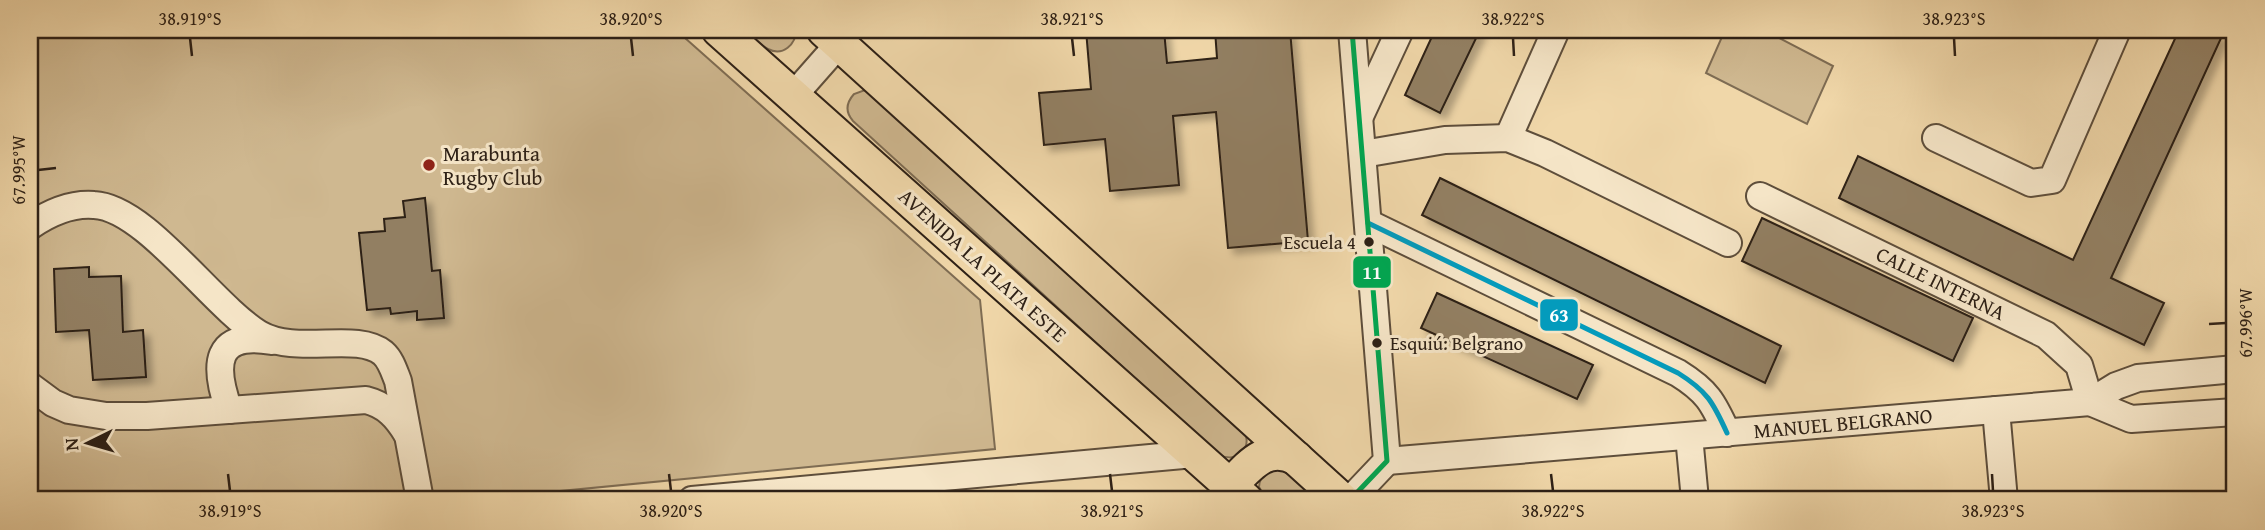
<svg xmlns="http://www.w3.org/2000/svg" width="2265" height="530" viewBox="0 0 2265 530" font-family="'Gentium Book Plus',serif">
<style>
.green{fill:#cfb890;stroke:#7e6c53;stroke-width:2}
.building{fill:#927f62;stroke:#2d2016;stroke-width:2;filter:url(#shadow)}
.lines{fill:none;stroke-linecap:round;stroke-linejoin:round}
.minor-casing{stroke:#5e4e3b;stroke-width:30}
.major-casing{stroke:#2d2016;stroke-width:37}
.minor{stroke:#f5e5c7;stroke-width:26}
.major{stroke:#f0d7a9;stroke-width:33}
.bus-1-casing{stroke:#f5e5c7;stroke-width:10}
.bus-2-casing{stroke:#f5e5c7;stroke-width:10}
.bus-1{stroke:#049bbc;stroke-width:5}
.bus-2{stroke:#00a651;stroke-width:5}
.ticks{fill:none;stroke:#2d2016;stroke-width:2.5}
.poi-dot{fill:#8f2418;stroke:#f5e5c7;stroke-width:2.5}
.bus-dot{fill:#2d2016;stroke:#f5e5c7;stroke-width:2.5}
.labels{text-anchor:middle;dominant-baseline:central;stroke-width:6;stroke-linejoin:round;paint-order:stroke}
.bus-label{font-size:19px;fill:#2d2016;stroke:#f5e5c7;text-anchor:end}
.poi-label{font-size:21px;fill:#2d2016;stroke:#f5e5c7;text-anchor:start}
.street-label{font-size:21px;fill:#2d2016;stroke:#f5e5c7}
.line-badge{stroke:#f5e5c7;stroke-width:2.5}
.badge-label{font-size:19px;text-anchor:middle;font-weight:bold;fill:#fff}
.neatline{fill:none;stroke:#2d2016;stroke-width:2.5}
.ticks-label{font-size:18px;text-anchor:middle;fill:#2d2016}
</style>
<defs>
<filter id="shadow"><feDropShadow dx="6" dy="6" stdDeviation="3.5" flood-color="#0004"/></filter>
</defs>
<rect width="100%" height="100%" fill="#f0d7a9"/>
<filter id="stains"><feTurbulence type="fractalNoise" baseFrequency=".00286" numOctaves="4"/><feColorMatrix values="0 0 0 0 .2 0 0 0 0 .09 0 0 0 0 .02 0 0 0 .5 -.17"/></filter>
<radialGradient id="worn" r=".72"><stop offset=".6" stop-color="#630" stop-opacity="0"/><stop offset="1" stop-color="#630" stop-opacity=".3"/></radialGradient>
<!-- green -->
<g class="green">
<path d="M 30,30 L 676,30 L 980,300 L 995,449 L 468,500 L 30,500 Z"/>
<path d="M 745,30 L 796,30 C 796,44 783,57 768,49 C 759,45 752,36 745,30 Z"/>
<path d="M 1725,30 L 1764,30 L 1833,66 L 1807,124 L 1706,73 Z"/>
<path d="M 865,90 L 871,92 L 1245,432 C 1252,451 1235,464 1218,454 L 853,121 C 845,112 846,103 854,94 Z"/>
<path d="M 1283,468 L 1319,500 L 1267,500 L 1259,487 C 1260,472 1269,471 1283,468 Z"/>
</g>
<!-- building -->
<g class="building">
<path d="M 1086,30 L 1164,30 L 1167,63 L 1217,58 L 1215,30 L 1290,30 L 1308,241 L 1228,248 L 1216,112 L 1173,116 L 1179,185 L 1110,191 L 1105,139 L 1044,145 L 1039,93 L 1091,89 Z"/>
<path d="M 1435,30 L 1480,30 L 1440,113 L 1405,95 Z"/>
<path d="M 2179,30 L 2209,30 L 2222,36 L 2111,278 L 2164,303 L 2144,345 L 1839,198 L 1858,156 L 2073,260 Z"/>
<path d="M 1440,178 L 1781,346 L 1765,383 L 1422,215 Z"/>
<path d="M 425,198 L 432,271 L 440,270 L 444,318 L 417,320 L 417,311 L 391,314 L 390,308 L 367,310 L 359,233 L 385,231 L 384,219 L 405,217 L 403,201 Z"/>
<path d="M 1762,218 L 1973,318 L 1953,361 L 1742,261 Z"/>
<path d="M 89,267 L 89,277 L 121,276 L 123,332 L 143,330 L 146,377 L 93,380 L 89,330 L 56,332 L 54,269 Z"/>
<path d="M 1437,293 L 1593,365 L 1577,399 L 1421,328 Z"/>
</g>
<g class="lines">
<defs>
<g id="minor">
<path d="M 793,96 L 830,54 L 838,30"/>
<path d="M 1360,116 L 1400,30"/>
<path d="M 1508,138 L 1556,30"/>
<path d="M 1936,138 L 2031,183 L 2052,180 L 2117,30"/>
<path d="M 1363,154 L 1445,140 L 1508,138 L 1545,153 L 1728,243"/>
<path d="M 1760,196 L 2046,335 L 2079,365 L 2090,402"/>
<path d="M 1368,223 L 1678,373 C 1707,391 1713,402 1727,433"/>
<path d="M 30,226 C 49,213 70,203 94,205 C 145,207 212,305 259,334 C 297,356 356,331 383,353 C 391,360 394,371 398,381 L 420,500"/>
<path d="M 30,386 L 53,403 L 69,410 L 106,416 L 147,416 L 366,400 C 386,405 397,417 407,434"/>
<path d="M 2090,402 L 2131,419 L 2235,412"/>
<path d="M 229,410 C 213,365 214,331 272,341"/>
<path d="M 1996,410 L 2004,500"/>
<path d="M 1689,436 L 1695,500"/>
<path d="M 1387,461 L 2090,402 L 2116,386 L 2138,378 L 2235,369"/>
<path d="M 692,500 L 1194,454"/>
<path d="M 1350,500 L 1387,461 L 1352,30"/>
</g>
<g id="major">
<path d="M 719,30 L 1246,500"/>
<path d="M 824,30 L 1342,500"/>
<path d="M 1230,486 C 1249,466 1266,443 1296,458"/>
</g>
</defs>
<!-- minor casing -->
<use href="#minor" class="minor-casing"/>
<!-- major casing -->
<use href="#major" class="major-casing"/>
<!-- minor -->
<use href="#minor" class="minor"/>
<!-- major -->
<use href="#major" class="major"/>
<defs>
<path id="bus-1" d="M 1368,223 L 1678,373 C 1707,391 1713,402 1727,433"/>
<path id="bus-2" d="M 1350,500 L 1387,461 L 1352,30"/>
</defs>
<!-- bus-1 casing -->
<use href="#bus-1" class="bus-1-casing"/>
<!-- bus-2 casing -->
<use href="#bus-2" class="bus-2-casing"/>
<!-- bus-1 -->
<use href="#bus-1" class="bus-1"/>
<!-- bus-2 -->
<use href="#bus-2" class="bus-2"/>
</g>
<!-- ticks -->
<path class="ticks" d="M 190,38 L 192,56M 631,38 L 633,56M 1072,38 L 1074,56M 1513,38 L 1514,56M 1954,38 L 1955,56M 38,170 L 56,168M 2209,324 L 2226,323M 228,474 L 230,491M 669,474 L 671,491M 1110,474 L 1112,491M 1551,474 L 1553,491M 1992,474 L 1993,491"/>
<!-- markers -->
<circle class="poi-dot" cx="429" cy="165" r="7"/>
<g class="bus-dot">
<circle cx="1369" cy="242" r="6"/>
<circle cx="1377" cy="343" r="6"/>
</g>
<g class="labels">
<!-- bus labels -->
<g class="bus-label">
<text x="1356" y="242">Escuela 4</text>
<text x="1390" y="343" text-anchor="start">Esquiú: Belgrano</text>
</g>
<!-- poi labels -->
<g class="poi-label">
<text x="443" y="153">Marabunta<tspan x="443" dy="24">Rugby Club</tspan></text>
</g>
<!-- street labels -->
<g class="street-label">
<text transform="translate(983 265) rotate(42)">AVENIDA LA PLATA ESTE</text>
<text transform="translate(1941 283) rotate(26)">CALLE INTERNA</text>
<text transform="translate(1843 423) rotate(-5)">MANUEL BELGRANO</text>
</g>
</g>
<g class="line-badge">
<rect x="1352" y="255" width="40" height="34" rx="7" fill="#00a651"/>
<rect x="1539" y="298" width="40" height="34" rx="7" fill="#049bbc"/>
</g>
<g class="badge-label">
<text x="1372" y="279">11</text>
<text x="1559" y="322">63</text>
</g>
<!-- margin -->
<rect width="2265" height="530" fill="none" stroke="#f0d7a9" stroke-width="77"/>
<!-- north arrow -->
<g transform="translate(88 443) rotate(265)" stroke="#f5e5c7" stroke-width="5" paint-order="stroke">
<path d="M0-5L12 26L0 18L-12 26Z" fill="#2d2016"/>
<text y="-10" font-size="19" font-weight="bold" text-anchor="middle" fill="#2d2016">N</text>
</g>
<rect x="38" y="38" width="2188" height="453" class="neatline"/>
<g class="ticks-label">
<text x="190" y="25">38.919°S</text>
<text x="631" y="25">38.920°S</text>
<text x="1072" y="25">38.921°S</text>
<text x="1513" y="25">38.922°S</text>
<text x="1954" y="25">38.923°S</text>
<text transform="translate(19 170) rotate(-90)" y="6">67.995°W</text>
<text transform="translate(2246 323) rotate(-90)" y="6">67.996°W</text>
<text x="230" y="517">38.919°S</text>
<text x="671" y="517">38.920°S</text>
<text x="1112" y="517">38.921°S</text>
<text x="1553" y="517">38.922°S</text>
<text x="1993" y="517">38.923°S</text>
</g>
<rect width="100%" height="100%" filter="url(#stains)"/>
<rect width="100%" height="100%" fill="url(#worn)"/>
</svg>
